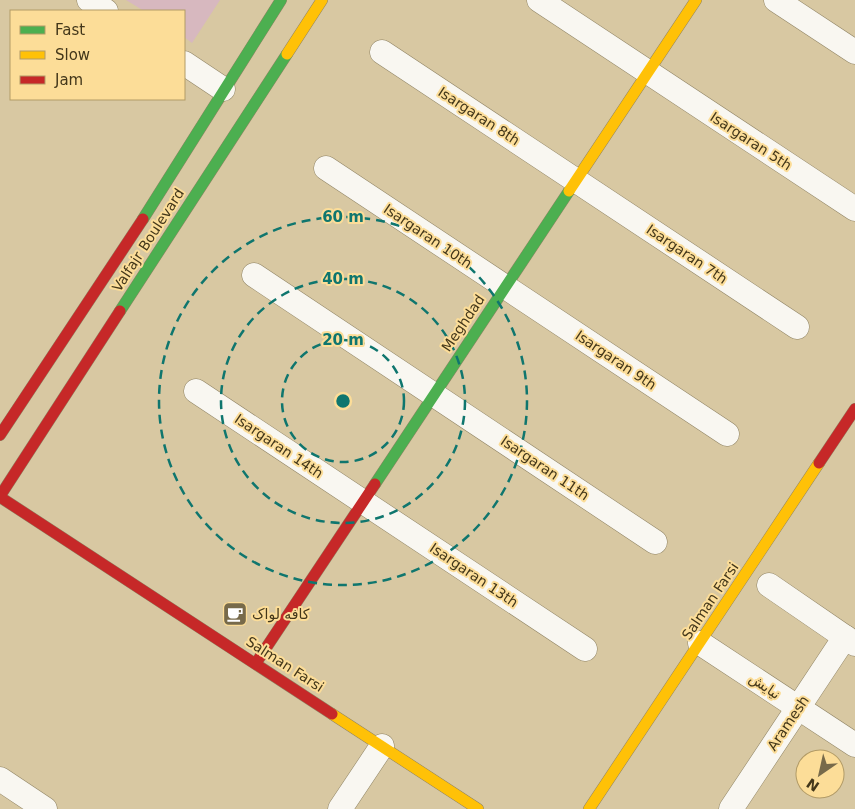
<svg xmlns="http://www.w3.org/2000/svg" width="855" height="809" viewBox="0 0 855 809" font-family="'DejaVu Sans','Noto Naskh Arabic',sans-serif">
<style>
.green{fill:#d7b8bf}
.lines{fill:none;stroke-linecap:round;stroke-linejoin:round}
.street-casing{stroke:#908465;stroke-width:25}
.fast-casing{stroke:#908465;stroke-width:12}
.slow-casing{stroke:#908465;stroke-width:12}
.jam-casing{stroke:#908465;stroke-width:12}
.street{stroke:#f9f7f1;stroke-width:24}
.fast{stroke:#4caf50;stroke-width:11}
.slow{stroke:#ffc107;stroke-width:11}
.jam{stroke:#c62828;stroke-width:11}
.ring{fill:none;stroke:#0f766e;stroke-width:2.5;stroke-dasharray:9 6}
.labels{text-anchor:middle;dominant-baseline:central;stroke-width:4;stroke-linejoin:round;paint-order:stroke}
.street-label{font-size:14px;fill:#43371a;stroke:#fcdd98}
.poi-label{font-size:14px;fill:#43371a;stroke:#fcdd98;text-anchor:start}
.centre{fill:#0f766e;stroke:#fcdd98;stroke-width:2.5}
.ring-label{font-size:15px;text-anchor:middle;font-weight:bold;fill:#0f766e;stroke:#fcdd98;stroke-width:4;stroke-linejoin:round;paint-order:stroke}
</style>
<rect width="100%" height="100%" fill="#d8c8a2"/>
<!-- green -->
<path class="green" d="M 126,0 L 220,0 L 192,43 L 184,37 L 184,11 L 144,11 Z"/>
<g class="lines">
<defs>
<g id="street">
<path d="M 89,0 L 106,11"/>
<path d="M 539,0 L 855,209"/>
<path d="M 776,0 L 855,52"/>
<path d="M 382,52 L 797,327"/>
<path d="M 184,63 L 223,89"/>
<path d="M 326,168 L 727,434"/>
<path d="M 254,275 L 655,542"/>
<path d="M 196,391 L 585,649"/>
<path d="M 769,585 L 855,644"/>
<path d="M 700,643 L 855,745"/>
<path d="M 0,779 L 45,809"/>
<path d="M 340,809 L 382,746"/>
<path d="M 731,809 L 845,637"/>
</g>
<g id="fast">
<path d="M 143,219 L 281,0"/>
<path d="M 120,311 L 287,54"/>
<path d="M 375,484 L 569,191"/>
</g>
<g id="slow">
<path d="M 287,54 L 322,0"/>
<path d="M 569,191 L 696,0"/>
<path d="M 332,714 L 478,809"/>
<path d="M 589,809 L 819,463"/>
</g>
<g id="jam">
<path d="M 0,435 L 143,219"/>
<path d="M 819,463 L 855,409"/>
<path d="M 0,496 L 120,311"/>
<path d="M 0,497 L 332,714"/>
<path d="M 256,663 L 375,484"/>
</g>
</defs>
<!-- street casing -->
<use href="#street" class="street-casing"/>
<!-- fast casing -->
<use href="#fast" class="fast-casing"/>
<!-- slow casing -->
<use href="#slow" class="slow-casing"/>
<!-- jam casing -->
<use href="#jam" class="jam-casing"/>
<!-- street -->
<use href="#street" class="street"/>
<!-- fast -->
<use href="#fast" class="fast"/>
<!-- slow -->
<use href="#slow" class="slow"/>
<!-- jam -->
<use href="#jam" class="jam"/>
</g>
<!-- distance rings -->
<g class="ring">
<circle cx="343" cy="401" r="61"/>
<circle cx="343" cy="401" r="122"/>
<circle cx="343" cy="401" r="184"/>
</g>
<!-- icons -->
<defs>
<symbol id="cafe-square" viewBox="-11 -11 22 22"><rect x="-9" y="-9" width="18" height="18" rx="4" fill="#776a4a" stroke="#fcdd98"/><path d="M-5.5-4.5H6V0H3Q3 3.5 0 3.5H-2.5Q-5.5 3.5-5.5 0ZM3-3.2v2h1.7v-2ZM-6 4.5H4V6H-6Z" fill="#fff"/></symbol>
</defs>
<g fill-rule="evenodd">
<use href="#cafe-square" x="221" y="600" width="28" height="28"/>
</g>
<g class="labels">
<!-- street labels -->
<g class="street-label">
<text transform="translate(479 116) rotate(33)">Isargaran 8th</text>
<text transform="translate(751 141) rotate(33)">Isargaran 5th</text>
<text transform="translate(428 236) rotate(34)">Isargaran 10th</text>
<text transform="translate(148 240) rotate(-57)">Valfajr Boulevard</text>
<text transform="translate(687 254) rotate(34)">Isargaran 7th</text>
<text transform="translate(463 323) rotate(-56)">Meghdad</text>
<text transform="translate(616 360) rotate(34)">Isargaran 9th</text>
<text transform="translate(279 446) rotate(34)">Isargaran 14th</text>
<text transform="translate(545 468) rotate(34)">Isargaran 11th</text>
<text transform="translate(474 575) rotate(34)">Isargaran 13th</text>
<text transform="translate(710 601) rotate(-56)">Salman Farsi</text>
<text transform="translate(285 664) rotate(33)">Salman Farsi</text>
<text transform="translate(765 686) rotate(34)">نیایش</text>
<text transform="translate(788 723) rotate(-56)">Aramesh</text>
</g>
<!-- poi labels -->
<g class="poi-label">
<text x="252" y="614">کافه لواک</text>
</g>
</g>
<circle cx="343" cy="401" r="8" class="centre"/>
<g class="ring-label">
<text x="343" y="222">60 m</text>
<text x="343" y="284">40 m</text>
<text x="343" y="345">20 m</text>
</g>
<!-- legend -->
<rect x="10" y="10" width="175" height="90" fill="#fcdd98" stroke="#b29b66"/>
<rect x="20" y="26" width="25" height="8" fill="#4caf50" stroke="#b29b66"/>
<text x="55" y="35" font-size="15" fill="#43371a">Fast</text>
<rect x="20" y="51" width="25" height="8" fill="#ffc107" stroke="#b29b66"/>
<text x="55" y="60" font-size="15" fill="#43371a">Slow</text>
<rect x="20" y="76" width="25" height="8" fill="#c62828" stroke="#b29b66"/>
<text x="55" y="85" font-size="15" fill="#43371a">Jam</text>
<!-- north arrow -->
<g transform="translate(820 774) rotate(214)"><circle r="24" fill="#fcdd98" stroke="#b29b66"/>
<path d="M0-4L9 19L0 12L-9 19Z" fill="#776a4a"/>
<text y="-8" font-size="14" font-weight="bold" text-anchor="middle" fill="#43371a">N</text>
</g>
</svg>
